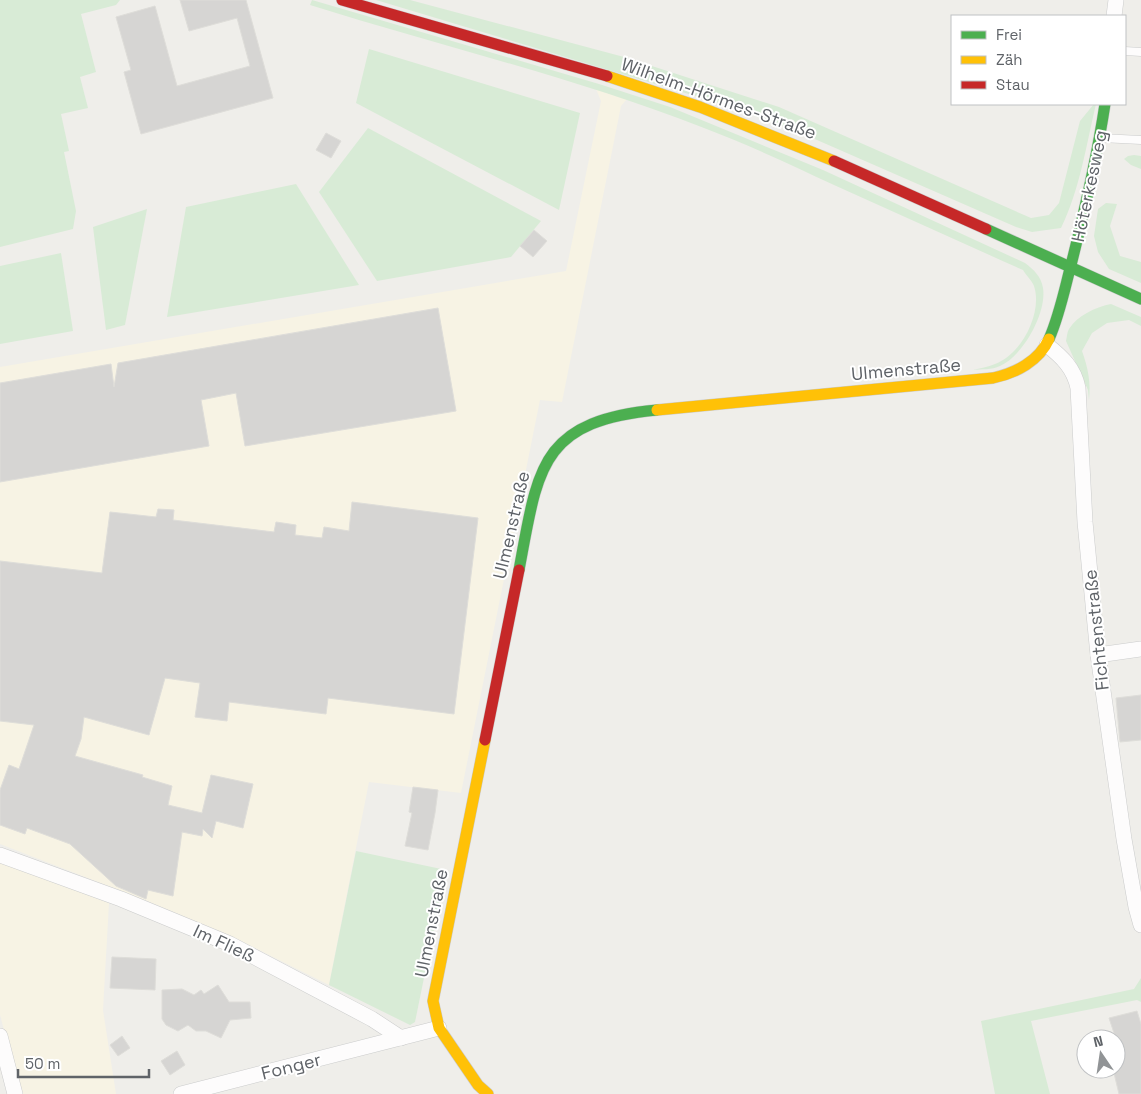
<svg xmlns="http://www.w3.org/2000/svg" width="1141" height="1094" viewBox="0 0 1141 1094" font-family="'Space Grotesk',sans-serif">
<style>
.commercial{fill:#f7f3e4}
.green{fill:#d8ebd6}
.building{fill:#d6d5d3;stroke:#deddd9}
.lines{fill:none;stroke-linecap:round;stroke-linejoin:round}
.lane-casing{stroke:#cbcccc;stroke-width:9}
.street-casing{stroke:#cbcccc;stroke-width:16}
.fast-casing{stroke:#cacacb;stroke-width:12}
.slow-casing{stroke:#cacacb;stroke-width:12}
.jam-casing{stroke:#cacacb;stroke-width:12}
.lane{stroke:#fdfcfc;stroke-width:8}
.street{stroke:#fdfcfc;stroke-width:15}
.fast{stroke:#4caf50;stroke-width:11}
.slow{stroke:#ffc107;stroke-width:11}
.jam{stroke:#c62828;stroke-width:11}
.labels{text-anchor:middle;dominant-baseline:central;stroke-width:4;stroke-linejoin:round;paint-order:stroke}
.street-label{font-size:18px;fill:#5f6368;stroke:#fff}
</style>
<rect width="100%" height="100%" fill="#efeeea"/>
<!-- commercial -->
<g class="commercial">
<path d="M 596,89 L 627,99 L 621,106 L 562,402 L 540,400 L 461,793 L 369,782 L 329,985 L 231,936 L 147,901 L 0,844 L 0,367 L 566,271 L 601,101 Z"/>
<path d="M 0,862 L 109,903 L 103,1010 L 116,1094 L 21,1094 L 0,1015 Z"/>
</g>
<!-- green -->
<g class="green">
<path d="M 0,0 L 120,0 L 116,5 L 81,14 L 96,72 L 80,77 L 88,108 L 61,114 L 69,151 L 64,152 L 76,211 L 73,229 L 0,247 Z"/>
<path d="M 312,0 L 599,84 L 670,107 L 823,170 L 1025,263 C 1034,270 1041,276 1043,288 C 1047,313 1023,356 1000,366 C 992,370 981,369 973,370 C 980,368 988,367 995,364 C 1021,355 1043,313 1034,286 C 1032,281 1026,275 1023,270 C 960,242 897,213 834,185 C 791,165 749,145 704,128 C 576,78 441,46 310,5 Z"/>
<path d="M 376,0 L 410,0 L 624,57 L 779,107 L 1031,218 L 1049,215 L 1059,203 L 1080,121 L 1094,104 L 1096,104 C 1086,146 1080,189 1061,228 L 1032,232 L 1016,227 L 801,133 L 722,104 Z"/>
<path d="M 369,49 L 580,113 L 559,210 L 356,103 Z"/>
<path d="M 368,128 L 541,221 L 511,257 L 377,281 L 319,192 Z"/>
<path d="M 1134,155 L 1141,156 L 1141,169 L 1131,165 L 1124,159 L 1128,156 Z"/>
<path d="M 296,184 L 359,285 L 167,317 L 186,207 Z"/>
<path d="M 1106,203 L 1117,204 L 1110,226 L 1120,256 L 1141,262 L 1141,283 L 1109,269 L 1098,252 L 1094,236 L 1098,209 Z"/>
<path d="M 147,209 L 125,325 L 106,330 L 93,227 Z"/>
<path d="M 61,253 L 73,331 L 0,344 L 0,266 Z"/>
<path d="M 1111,304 L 1141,317 L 1141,326 L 1129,320 L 1107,323 L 1092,333 L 1082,351 C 1088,368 1091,382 1089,400 L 1088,390 L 1066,341 C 1067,337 1067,332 1069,329 C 1078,315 1096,307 1111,304 Z"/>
<path d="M 356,851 L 446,870 L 415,1022 L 410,1025 L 329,985 Z"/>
<path d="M 1141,978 L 1141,1002 L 1137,1000 L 1031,1021 L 1050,1094 L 995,1094 L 981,1021 L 1134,989 Z"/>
</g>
<!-- building -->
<g class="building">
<path d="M 180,0 L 246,0 L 273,98 L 141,134 L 124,72 L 131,70 L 116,17 L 155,6 L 177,86 L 250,66 L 237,18 L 189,31 Z"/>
<path d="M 326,133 L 341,141 L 331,158 L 316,150 Z"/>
<path d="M 534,230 L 547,241 L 533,257 L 520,246 Z"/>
<path d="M 438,308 L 456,411 L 245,446 L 236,393 L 201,400 L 209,446 L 0,482 L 0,383 L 111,364 L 114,387 L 118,363 Z"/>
<path d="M 352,502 L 478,518 L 454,714 L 328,698 L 326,714 L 229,702 L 227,721 L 195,717 L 200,683 L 165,678 L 149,735 L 84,717 L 81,739 L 75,756 L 143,775 L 142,777 L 172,786 L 168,805 L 202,813 L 211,775 L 253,784 L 243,828 L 216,821 L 212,838 L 203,829 L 202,836 L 182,832 L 173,896 L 148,890 L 146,899 L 116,886 L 70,844 L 27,828 L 25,834 L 0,825 L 0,790 L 9,765 L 19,769 L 34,725 L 0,721 L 0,561 L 102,573 L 110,512 L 156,517 L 158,509 L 174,510 L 173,520 L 274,532 L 276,522 L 296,525 L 295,535 L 322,538 L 324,527 L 349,531 Z"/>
<path d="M 1141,695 L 1141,740 L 1120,742 L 1116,698 Z"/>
<path d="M 413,787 L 438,790 L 435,813 L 428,850 L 405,846 L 412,813 L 409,812 Z"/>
<path d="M 112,957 L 156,959 L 155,990 L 110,988 Z"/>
<path d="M 218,985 L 229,1002 L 250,1002 L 251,1018 L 230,1020 L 221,1038 L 206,1031 L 196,1031 L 188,1025 L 178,1031 L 166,1025 L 162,1019 L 162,990 L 182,989 L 194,995 L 201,990 L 204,994 Z"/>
<path d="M 1137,1011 L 1141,1024 L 1141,1094 L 1119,1094 L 1113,1069 L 1116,1069 L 1116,1039 L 1109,1018 Z"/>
<path d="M 122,1036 L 130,1048 L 118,1056 L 110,1045 Z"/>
<path d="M 177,1051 L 185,1065 L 170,1075 L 161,1061 Z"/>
</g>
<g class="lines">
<defs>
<g id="lane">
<path d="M 1125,51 L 1141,52"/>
<path d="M 1101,138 L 1141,140"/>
</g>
<g id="street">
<path d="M 1114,16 L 1116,0"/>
<path d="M 1047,345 C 1062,357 1074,368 1078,388 L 1085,522 L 1098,655 L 1124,839 L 1136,907 L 1141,925"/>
<path d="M 1098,655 L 1141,649"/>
<path d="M 0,855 L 121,899 L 230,944 L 372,1019 L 401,1038"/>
<path d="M 0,1036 L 15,1094"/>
<path d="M 181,1094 L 439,1028"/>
</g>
<g id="fast">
<path d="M 986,229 L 1141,299"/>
<path d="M 1049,339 C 1060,314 1065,287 1072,261 C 1085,209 1097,157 1105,104"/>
<path d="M 519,570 C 538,469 539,421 657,410"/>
</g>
<g id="slow">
<path d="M 607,76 L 700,107 L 834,161"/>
<path d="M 657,410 L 993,378 C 1016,373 1039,361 1049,339"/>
<path d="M 485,740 L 433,1001 L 439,1028 L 478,1085 L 488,1094"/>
</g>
<g id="jam">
<path d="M 342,0 L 607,76"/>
<path d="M 834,161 L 986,229"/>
<path d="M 485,740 L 519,570"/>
</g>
</defs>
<!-- lane casing -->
<use href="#lane" class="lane-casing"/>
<!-- street casing -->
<use href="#street" class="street-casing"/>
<!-- fast casing -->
<use href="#fast" class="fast-casing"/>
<!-- slow casing -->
<use href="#slow" class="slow-casing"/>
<!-- jam casing -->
<use href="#jam" class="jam-casing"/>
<!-- lane -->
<use href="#lane" class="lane"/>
<!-- street -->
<use href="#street" class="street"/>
<!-- fast -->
<use href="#fast" class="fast"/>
<!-- slow -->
<use href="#slow" class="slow"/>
<!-- jam -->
<use href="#jam" class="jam"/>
</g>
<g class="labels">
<!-- street labels -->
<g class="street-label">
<text transform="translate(719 98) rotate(20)">Wilhelm-Hörmes-Straße</text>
<text transform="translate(1089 186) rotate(-78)">Höterkesweg</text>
<text transform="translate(906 369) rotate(-5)">Ulmenstraße</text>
<text transform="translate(511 525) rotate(-77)">Ulmenstraße</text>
<text transform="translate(1096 630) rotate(-96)">Fichtenstraße</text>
<text transform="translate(431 923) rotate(-79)">Ulmenstraße</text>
<text transform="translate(224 943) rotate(25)">Im Fließ</text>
<text transform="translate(291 1066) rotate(-14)">Fonger</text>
</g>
</g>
<!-- legend -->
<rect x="951" y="15" width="175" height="90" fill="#ffffff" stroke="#bfc1c3"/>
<rect x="961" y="31" width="25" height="8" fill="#4caf50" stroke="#bfc1c3"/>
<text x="996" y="40" font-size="15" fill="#5f6368">Frei</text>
<rect x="961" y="56" width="25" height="8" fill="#ffc107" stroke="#bfc1c3"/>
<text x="996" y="65" font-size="15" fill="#5f6368">Zäh</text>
<rect x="961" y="81" width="25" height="8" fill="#c62828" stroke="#bfc1c3"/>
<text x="996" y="90" font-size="15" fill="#5f6368">Stau</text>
<!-- north arrow -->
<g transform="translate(1101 1054) rotate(347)"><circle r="24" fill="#ffffff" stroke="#bfc1c3"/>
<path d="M0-4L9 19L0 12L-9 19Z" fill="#919496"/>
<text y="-8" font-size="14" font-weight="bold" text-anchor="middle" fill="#5f6368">N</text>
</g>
<!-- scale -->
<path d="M18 1069v8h131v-8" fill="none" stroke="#5f6368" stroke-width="2.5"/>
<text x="25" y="1069" font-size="15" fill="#5f6368" stroke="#ffffff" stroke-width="4" paint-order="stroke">50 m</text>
</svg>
